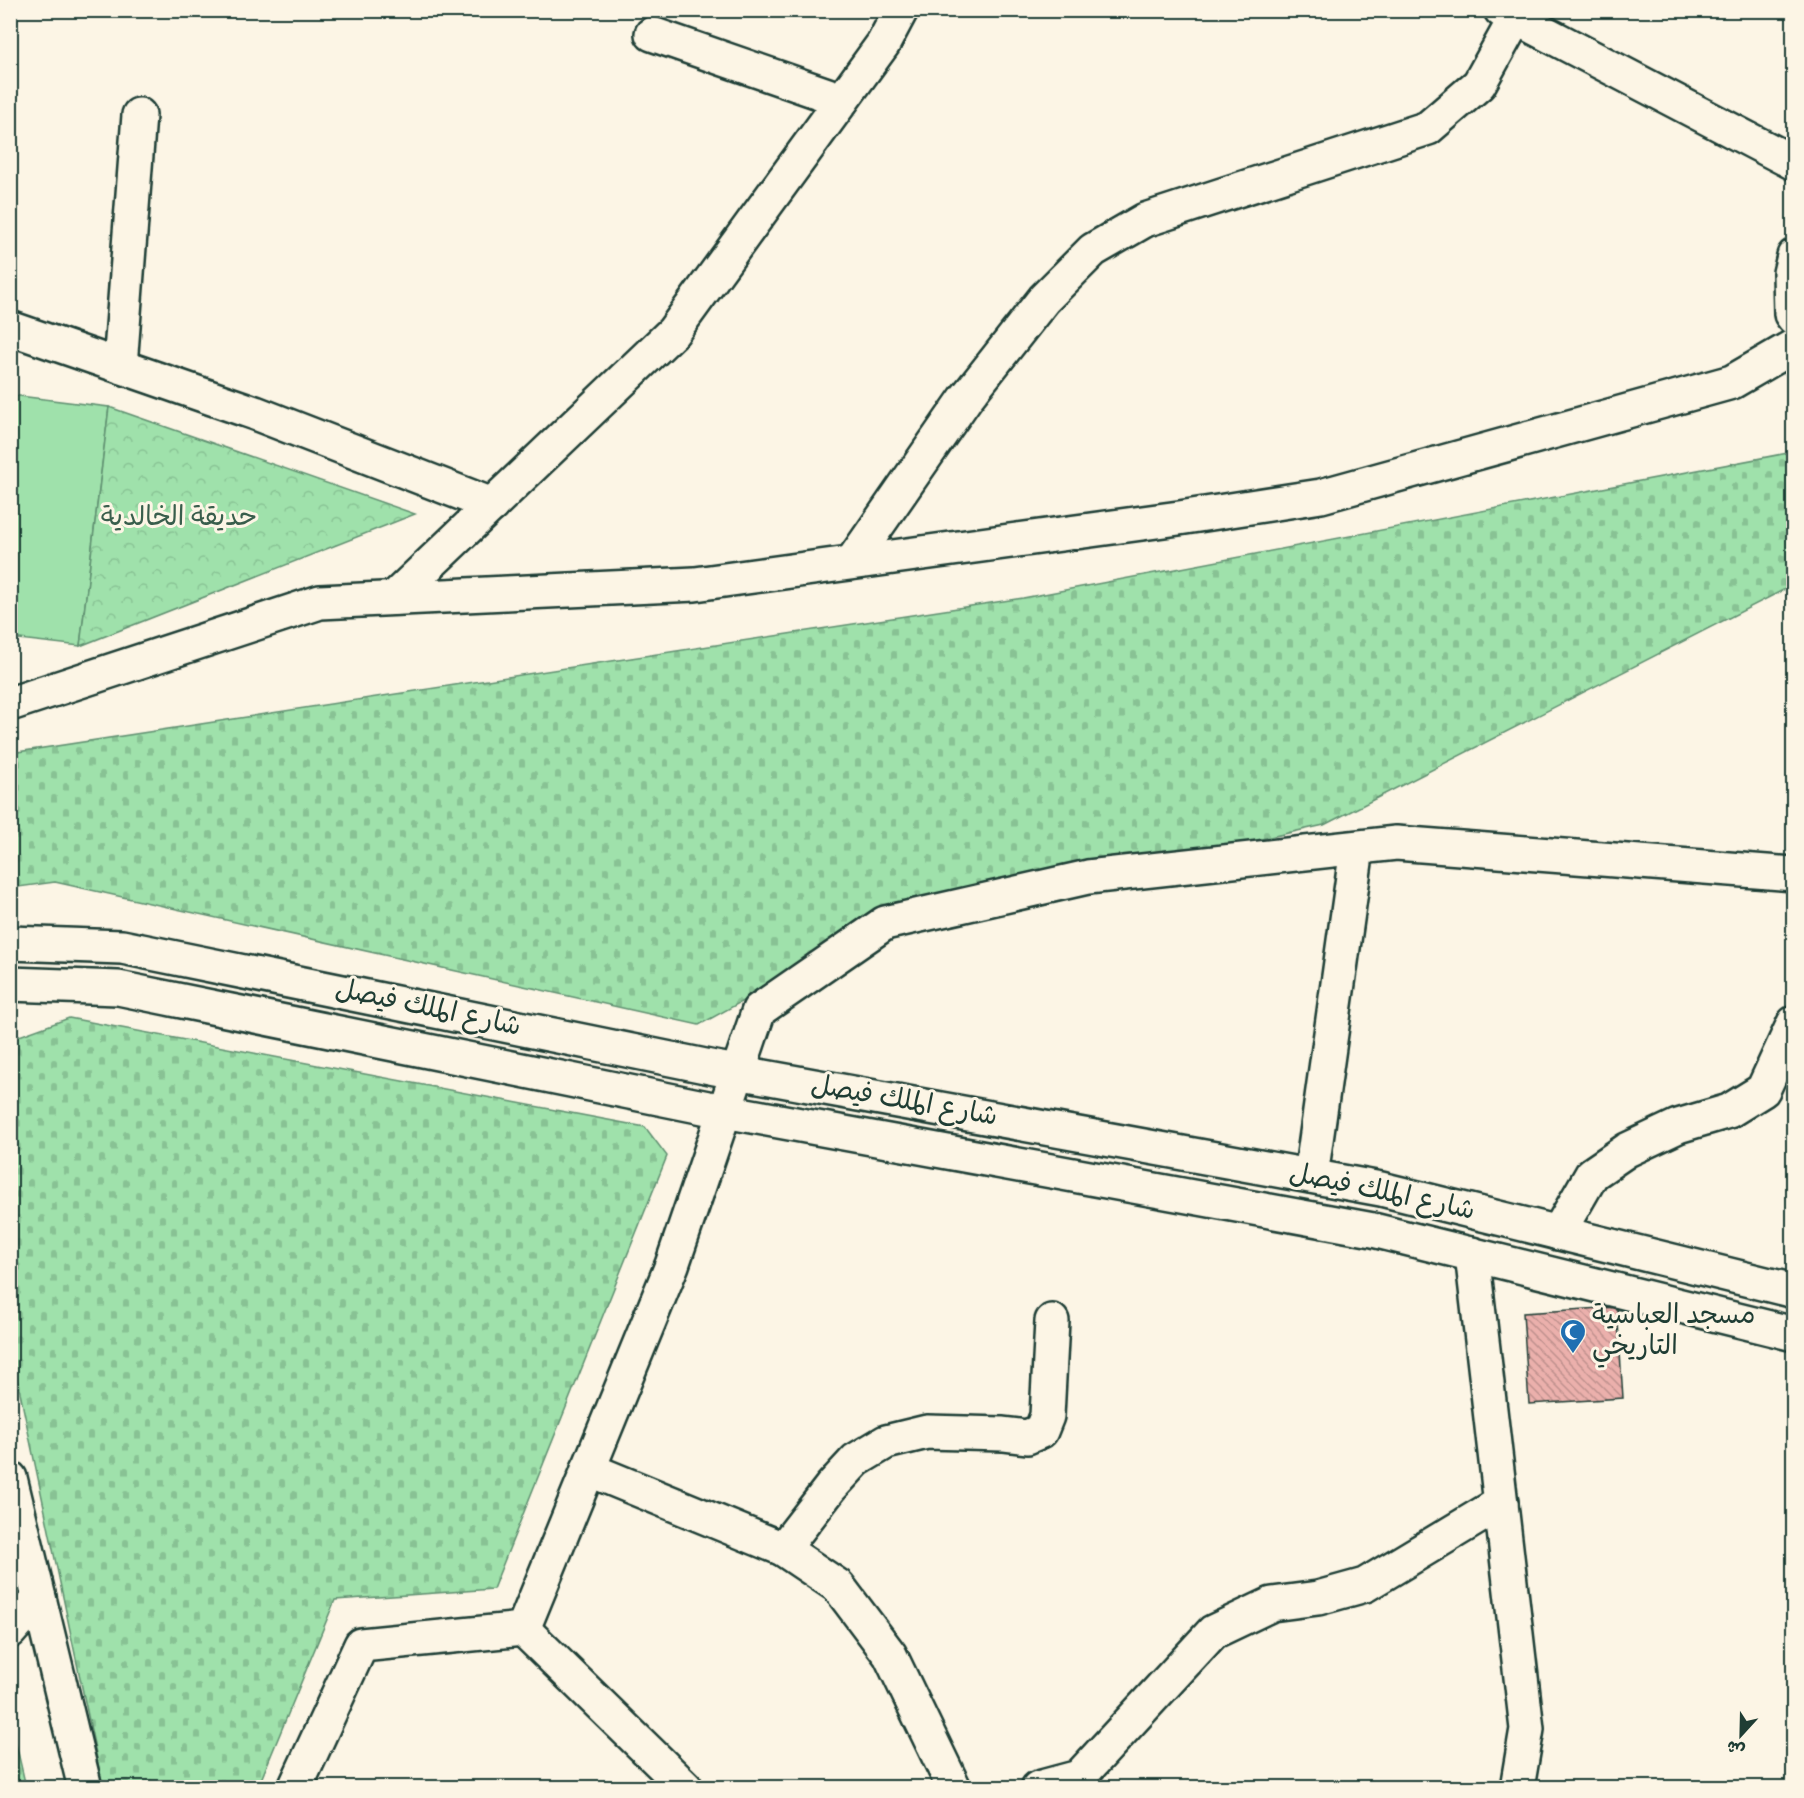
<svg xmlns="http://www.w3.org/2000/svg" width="1804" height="1798" viewBox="0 0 1804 1798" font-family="'Indie Flower','Playpen Sans Arabic',sans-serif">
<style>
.green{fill:#9fe1ab;stroke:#5f8f70;stroke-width:1.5}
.forest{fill:url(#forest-crowns);stroke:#5f8f70;stroke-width:1.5}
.cemetery{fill:url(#cemetery-stones);stroke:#5f8f70;stroke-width:1.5}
.building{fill:url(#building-back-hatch);stroke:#1f3d34;stroke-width:1.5}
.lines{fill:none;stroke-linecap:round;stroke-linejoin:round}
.minor-casing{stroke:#1f3d34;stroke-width:38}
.minor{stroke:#fcf5e5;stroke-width:33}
.labels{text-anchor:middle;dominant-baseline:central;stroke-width:6;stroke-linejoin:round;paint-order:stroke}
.park-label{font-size:27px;fill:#395e4c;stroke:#fcf5e5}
.street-label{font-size:27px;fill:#1f3d34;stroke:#fcf5e5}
.poi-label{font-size:27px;fill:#1f3d34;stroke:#fcf5e5;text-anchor:start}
</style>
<defs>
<pattern id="forest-crowns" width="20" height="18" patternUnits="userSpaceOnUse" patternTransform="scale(1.5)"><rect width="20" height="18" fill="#9fe1ab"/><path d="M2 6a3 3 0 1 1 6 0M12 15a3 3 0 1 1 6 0" fill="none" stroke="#88c294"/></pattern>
<pattern id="cemetery-stones" width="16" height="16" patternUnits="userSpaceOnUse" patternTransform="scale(1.5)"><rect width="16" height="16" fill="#9fe1ab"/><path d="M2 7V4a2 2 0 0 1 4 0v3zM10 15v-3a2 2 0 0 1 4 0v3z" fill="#88c294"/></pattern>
<pattern id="building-back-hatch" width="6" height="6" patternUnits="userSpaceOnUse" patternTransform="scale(1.5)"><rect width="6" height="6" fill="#ebb0ac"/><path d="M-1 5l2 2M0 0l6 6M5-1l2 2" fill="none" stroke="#be908d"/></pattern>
</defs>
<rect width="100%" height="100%" fill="#fcf5e5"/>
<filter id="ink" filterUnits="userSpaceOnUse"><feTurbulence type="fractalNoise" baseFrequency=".0167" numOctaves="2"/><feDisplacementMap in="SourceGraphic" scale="12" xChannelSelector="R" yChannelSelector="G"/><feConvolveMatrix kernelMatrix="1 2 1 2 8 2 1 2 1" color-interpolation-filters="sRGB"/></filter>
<g filter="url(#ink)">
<!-- green -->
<path class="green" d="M 11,395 L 109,407 L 80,646 L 11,638 Z"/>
<!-- forest -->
<path class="forest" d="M 109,407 L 415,514 L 80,646 Z"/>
<!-- cemetery -->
<g class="cemetery">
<path d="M 1793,452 L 1793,585 L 1324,825 L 885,923 L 699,1025 L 55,882 L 11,888 L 11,753 L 1023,598 Z"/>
<path d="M 69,1018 L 645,1127 L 667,1156 L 493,1589 L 335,1600 L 258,1787 L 103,1787 L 11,1350 L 11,1039 Z"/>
<path d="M 14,1735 L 26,1787 L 11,1787 L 11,1736 Z"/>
</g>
<!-- building -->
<path class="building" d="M 1617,1307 L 1623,1398 L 1529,1404 L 1523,1313 Z"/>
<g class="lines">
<defs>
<g id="minor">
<path d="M 1501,10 L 1794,163"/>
<path d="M 652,34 L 842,100"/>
<path d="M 1794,256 L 1790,273 L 1791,314 L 1794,318"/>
<path d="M 10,328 L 255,413 L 492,505"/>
<path d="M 120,366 L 139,115"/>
<path d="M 852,562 L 966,398 L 1044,299 L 1093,250 L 1145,220 L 1428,128 L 1479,84 L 1520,10"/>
<path d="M 394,598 L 673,332 L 883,44 L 901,10"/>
<path d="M 10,704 L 320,602 L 695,584 L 1179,518 L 1321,496 L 1732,382 L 1794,346"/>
<path d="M 10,943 L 122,947 L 715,1068 L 1381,1189 L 1794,1291"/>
<path d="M 10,984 L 118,988 L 708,1108 L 1373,1230 L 1794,1334"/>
<path d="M 1311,1176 L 1357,848"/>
<path d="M 1558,1233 L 1592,1174 L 1627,1150 L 1678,1126 L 1729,1111 L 1763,1090 L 1794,1023"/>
<path d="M 1472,1254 L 1527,1729 L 1517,1788"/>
<path d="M 588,1469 L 783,1549 L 838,1586 L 890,1655 L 954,1788"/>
<path d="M 10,1478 L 85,1788"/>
<path d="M 783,1549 L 831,1487 L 856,1460 L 886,1442 L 927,1432 L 1003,1434 L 1027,1437 L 1041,1431 L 1047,1416 L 1052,1321"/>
<path d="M 523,1629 L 686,1788"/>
<path d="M 10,1631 L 39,1598"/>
<path d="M 295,1788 L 361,1645 L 523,1629 L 672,1265 L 759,1010 L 885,923 L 1088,877 L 1396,843 L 1794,874"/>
<path d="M 1038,1788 L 1079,1777 L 1213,1632 L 1272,1604 L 1318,1598 L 1365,1585 L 1501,1503"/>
</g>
</defs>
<!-- minor casing -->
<use href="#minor" class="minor-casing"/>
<!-- minor -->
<use href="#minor" class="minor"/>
</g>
</g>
<!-- icons -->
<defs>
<symbol id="mosque-pin" viewBox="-11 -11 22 30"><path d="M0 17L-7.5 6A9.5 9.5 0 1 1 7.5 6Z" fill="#1f6fb2" stroke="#fcf5e5"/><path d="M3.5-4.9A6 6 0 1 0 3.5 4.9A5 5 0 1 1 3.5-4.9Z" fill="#fff"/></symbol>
</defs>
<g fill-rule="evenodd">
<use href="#mosque-pin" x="1558" y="1317" width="30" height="40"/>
</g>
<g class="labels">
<!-- park labels -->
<g class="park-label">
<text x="179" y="518">حديقة الخالدية</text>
</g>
<!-- street labels -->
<g class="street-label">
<text transform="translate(428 1009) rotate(12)">شارع الملك فيصل</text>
<text transform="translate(904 1102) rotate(10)">شارع الملك فيصل</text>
<text transform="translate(1382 1193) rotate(12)">شارع الملك فيصل</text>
</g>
<!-- poi labels -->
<g class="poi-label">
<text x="1592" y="1316">مسجد العباسية<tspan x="1592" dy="31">التاريخي</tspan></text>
</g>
</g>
<!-- margin -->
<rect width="1804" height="1798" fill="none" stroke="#fcf5e5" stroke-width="36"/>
<rect x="18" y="18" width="1768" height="1762" fill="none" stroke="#1f3d34" stroke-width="2" filter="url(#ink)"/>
<!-- north arrow -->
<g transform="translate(1741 1735) rotate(202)" stroke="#fcf5e5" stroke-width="4.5" paint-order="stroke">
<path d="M0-4.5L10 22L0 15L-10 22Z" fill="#1f3d34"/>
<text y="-9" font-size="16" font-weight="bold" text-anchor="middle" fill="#1f3d34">ش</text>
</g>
</svg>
